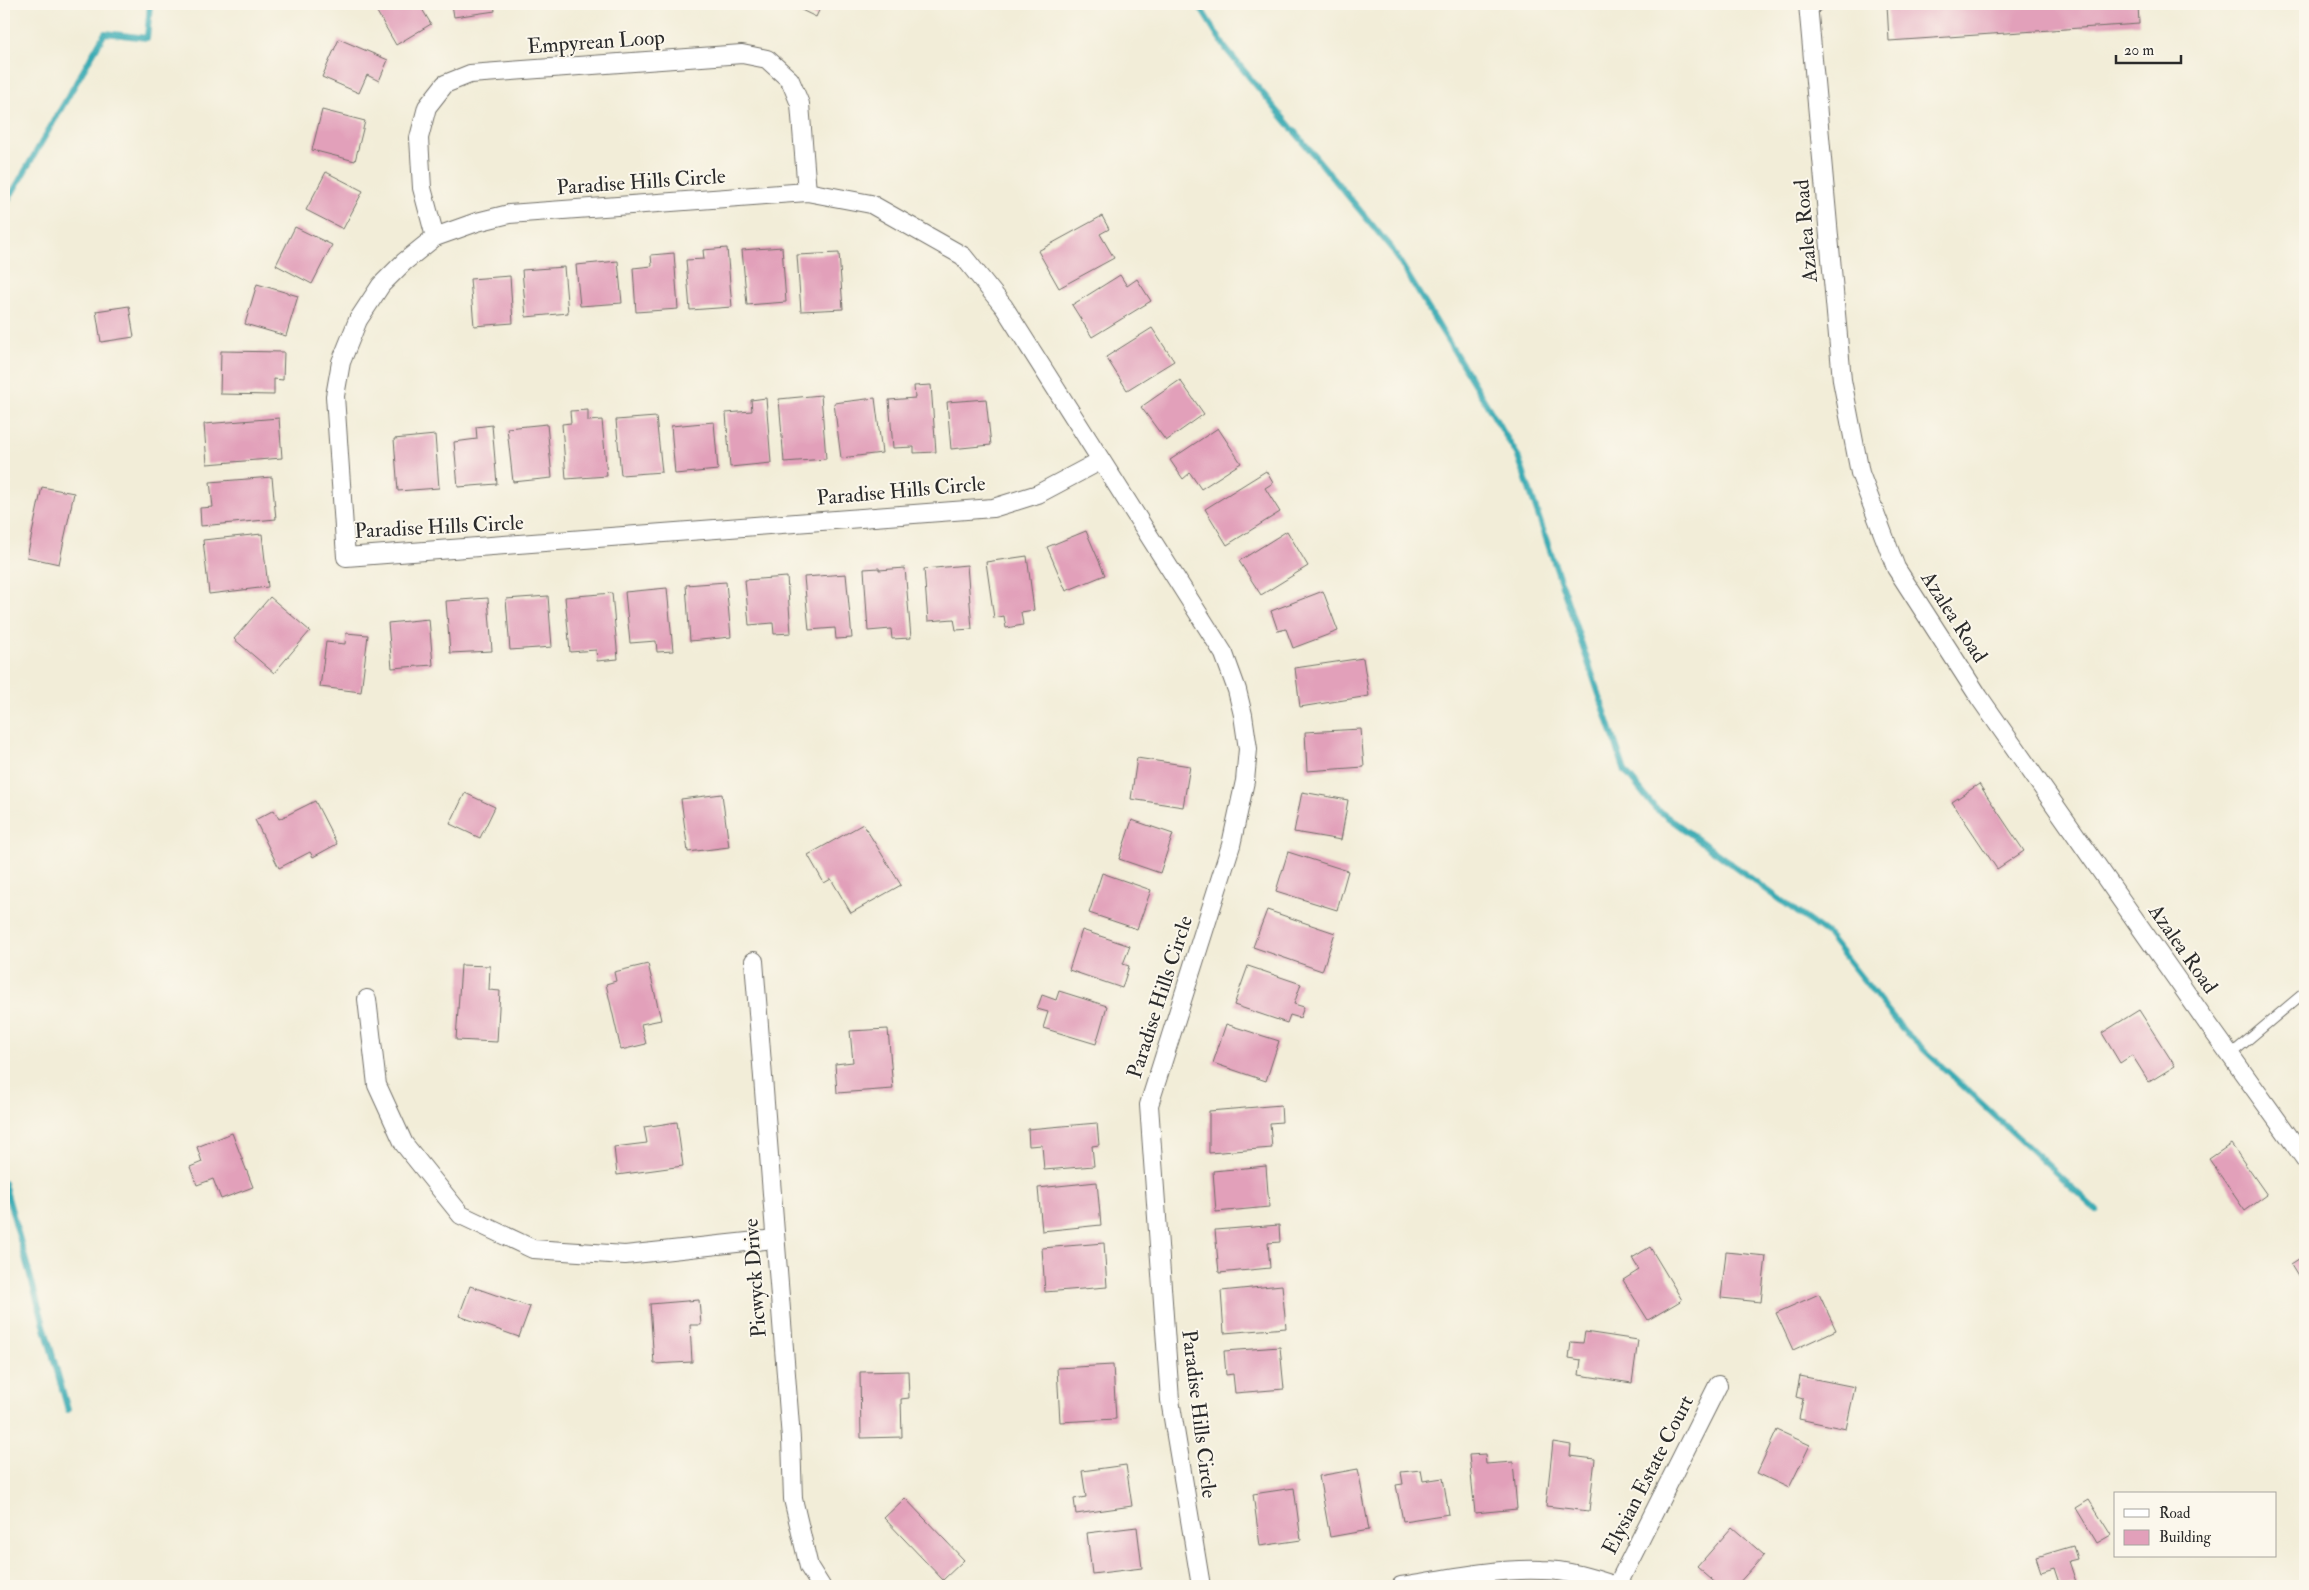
<svg xmlns="http://www.w3.org/2000/svg" width="2309" height="1590" viewBox="0 0 2309 1590" font-family="'IM FELL Double Pica',serif">
<style>
.lines{fill:none;stroke-linecap:round;stroke-linejoin:round}
.stream{stroke:#38aab3;stroke-width:6}
.building{fill:#e2a0ba}
.service-casing{stroke:#716f68;stroke-width:11}
.minor-casing{stroke:#716f68;stroke-width:20}
.service{stroke:#fff;stroke-width:9}
.minor{stroke:#fff;stroke-width:18}
.labels{text-anchor:middle;dominant-baseline:central;stroke-width:4;stroke-linejoin:round;paint-order:stroke}
.street-label{font-size:21px;fill:#2b2b2b;stroke:#fbf7ec}
</style>
<rect width="100%" height="100%" fill="#fbf7ec"/>
<filter id="ink" filterUnits="userSpaceOnUse"><feTurbulence type="fractalNoise" baseFrequency=".02" numOctaves="2"/><feDisplacementMap in="SourceGraphic" scale="10" xChannelSelector="R" yChannelSelector="G"/><feConvolveMatrix kernelMatrix="1 2 1 2 8 2 1 2 1" color-interpolation-filters="sRGB"/></filter>
<filter id="wash" filterUnits="userSpaceOnUse"><feTurbulence type="fractalNoise" baseFrequency=".0096" numOctaves="4" result="noise"/><feDisplacementMap in="SourceGraphic" scale="20" xChannelSelector="R" yChannelSelector="G"/><feGaussianBlur stdDeviation="1.12" result="paint"/><feColorMatrix in="noise" values="0 0 0 0 0 0 0 0 0 0 0 0 0 0 0 0 0 1.4 0 .05"/><feComposite in="paint" operator="in"/></filter>
<g filter="url(#wash)">
<rect width="100%" height="100%" fill="#f2edd8"/>
<g class="lines">
<!-- stream -->
<g class="stream">
<path d="M 1198,4 L 1226,49 L 1392,249 L 1518,456 L 1625,771 L 1655,808 L 1827,934 L 1905,1032 L 2097,1211"/>
<path d="M 4,207 L 105,33 L 147,38 L 150,4"/>
<path d="M 4,1183 L 68,1410"/>
</g>
</g>
<g id="blocks">
<!-- building -->
<g class="building">
<path d="M 375,4 L 419,4 L 431,24 L 396,45 L 373,5 Z"/>
<path d="M 452,4 L 494,4 L 495,11 L 454,17 Z"/>
<path d="M 789,4 L 822,4 L 816,17 Z"/>
<path d="M 1887,4 L 2138,4 L 2139,24 L 1889,41 Z"/>
<path d="M 339,39 L 388,60 L 379,81 L 367,75 L 359,93 L 322,77 Z"/>
<path d="M 322,110 L 365,121 L 355,161 L 312,150 Z"/>
<path d="M 326,172 L 363,191 L 343,229 L 306,210 Z"/>
<path d="M 1102,216 L 1109,229 L 1100,234 L 1114,258 L 1059,288 L 1038,251 Z"/>
<path d="M 295,227 L 332,245 L 312,284 L 276,265 Z"/>
<path d="M 782,247 L 786,302 L 747,305 L 742,250 Z"/>
<path d="M 727,248 L 732,307 L 690,310 L 686,260 L 704,259 L 703,250 Z"/>
<path d="M 674,253 L 678,309 L 636,312 L 633,268 L 652,266 L 651,255 Z"/>
<path d="M 839,253 L 843,309 L 801,311 L 797,255 Z"/>
<path d="M 618,261 L 622,303 L 580,306 L 576,265 Z"/>
<path d="M 564,267 L 568,313 L 526,317 L 522,270 Z"/>
<path d="M 1120,275 L 1127,286 L 1137,279 L 1151,301 L 1092,337 L 1072,305 Z"/>
<path d="M 510,276 L 513,323 L 474,326 L 470,279 Z"/>
<path d="M 257,284 L 298,296 L 286,336 L 245,324 Z"/>
<path d="M 129,306 L 134,337 L 101,342 L 96,311 Z"/>
<path d="M 1152,328 L 1174,361 L 1127,390 L 1106,357 Z"/>
<path d="M 221,351 L 284,352 L 283,380 L 274,379 L 274,395 L 220,394 Z"/>
<path d="M 1180,380 L 1204,414 L 1166,441 L 1141,407 Z"/>
<path d="M 931,385 L 936,452 L 914,453 L 914,447 L 893,448 L 889,400 L 915,398 L 914,386 Z"/>
<path d="M 821,395 L 826,459 L 784,462 L 779,399 Z"/>
<path d="M 766,398 L 771,463 L 730,467 L 726,413 L 752,411 L 751,400 Z"/>
<path d="M 875,398 L 882,453 L 841,458 L 834,403 Z"/>
<path d="M 986,399 L 991,445 L 951,449 L 947,402 Z"/>
<path d="M 588,410 L 588,421 L 602,420 L 607,476 L 566,479 L 562,424 L 571,423 L 570,411 Z"/>
<path d="M 656,417 L 662,472 L 621,475 L 616,420 Z"/>
<path d="M 279,418 L 282,458 L 207,464 L 204,424 Z"/>
<path d="M 714,422 L 718,470 L 675,474 L 671,426 Z"/>
<path d="M 547,424 L 552,478 L 513,482 L 507,428 Z"/>
<path d="M 492,425 L 497,484 L 458,487 L 454,442 L 477,439 L 476,427 Z"/>
<path d="M 1218,428 L 1241,463 L 1201,489 L 1190,473 L 1183,479 L 1170,460 Z"/>
<path d="M 435,435 L 439,488 L 398,491 L 394,439 Z"/>
<path d="M 1266,471 L 1273,483 L 1265,488 L 1280,512 L 1227,545 L 1205,509 Z"/>
<path d="M 272,477 L 276,519 L 201,526 L 200,508 L 213,507 L 210,482 Z"/>
<path d="M 42,487 L 74,493 L 59,564 L 27,557 Z"/>
<path d="M 1086,531 L 1105,575 L 1066,591 L 1047,547 Z"/>
<path d="M 1287,531 L 1308,566 L 1261,595 L 1239,561 Z"/>
<path d="M 262,534 L 268,587 L 209,594 L 203,540 Z"/>
<path d="M 1027,556 L 1034,610 L 1021,612 L 1023,625 L 1006,628 L 1004,616 L 994,618 L 986,562 Z"/>
<path d="M 967,565 L 972,629 L 956,630 L 954,619 L 928,621 L 924,569 Z"/>
<path d="M 879,568 L 879,570 L 905,568 L 911,638 L 892,639 L 891,629 L 868,631 L 864,569 Z"/>
<path d="M 846,574 L 852,638 L 836,639 L 835,628 L 809,630 L 804,577 Z"/>
<path d="M 787,577 L 791,633 L 774,634 L 773,623 L 749,625 L 745,580 Z"/>
<path d="M 726,582 L 731,637 L 690,641 L 686,585 Z"/>
<path d="M 667,588 L 673,651 L 657,652 L 656,641 L 630,643 L 625,592 Z"/>
<path d="M 1323,591 L 1338,631 L 1293,648 L 1286,629 L 1278,631 L 1271,611 Z"/>
<path d="M 612,593 L 618,659 L 597,661 L 596,650 L 570,652 L 565,597 Z"/>
<path d="M 548,596 L 552,647 L 510,650 L 506,599 Z"/>
<path d="M 270,597 L 310,631 L 274,673 L 234,639 Z"/>
<path d="M 488,598 L 492,651 L 450,653 L 446,601 Z"/>
<path d="M 429,619 L 433,665 L 392,668 L 388,623 Z"/>
<path d="M 346,633 L 368,635 L 361,692 L 320,687 L 326,642 L 345,644 Z"/>
<path d="M 1363,658 L 1369,696 L 1300,707 L 1295,668 Z"/>
<path d="M 1361,729 L 1364,767 L 1307,771 L 1305,732 Z"/>
<path d="M 1137,758 L 1190,766 L 1183,807 L 1131,799 Z"/>
<path d="M 1979,784 L 2024,851 L 1997,869 L 1952,802 Z"/>
<path d="M 1302,792 L 1348,800 L 1341,840 L 1294,832 Z"/>
<path d="M 465,793 L 495,807 L 480,838 L 450,824 Z"/>
<path d="M 722,794 L 729,847 L 688,852 L 681,799 Z"/>
<path d="M 315,801 L 337,844 L 313,857 L 310,852 L 279,868 L 255,820 L 274,810 L 279,819 Z"/>
<path d="M 1132,820 L 1173,834 L 1160,873 L 1119,859 Z"/>
<path d="M 863,824 L 901,885 L 851,913 L 831,879 L 824,883 L 808,855 Z"/>
<path d="M 1288,852 L 1348,871 L 1337,910 L 1276,891 Z"/>
<path d="M 1102,873 L 1151,890 L 1137,929 L 1089,913 Z"/>
<path d="M 1267,910 L 1335,933 L 1322,971 L 1253,947 Z"/>
<path d="M 1082,930 L 1130,946 L 1123,964 L 1129,966 L 1122,988 L 1069,970 Z"/>
<path d="M 648,964 L 661,1020 L 641,1024 L 646,1044 L 621,1050 L 606,984 L 616,981 L 614,972 Z"/>
<path d="M 461,965 L 490,966 L 489,990 L 500,991 L 497,1042 L 456,1040 Z"/>
<path d="M 1248,966 L 1301,984 L 1294,1004 L 1304,1007 L 1300,1018 L 1290,1015 L 1287,1023 L 1234,1005 Z"/>
<path d="M 1059,991 L 1107,1006 L 1096,1044 L 1043,1028 L 1048,1012 L 1037,1009 L 1042,995 L 1056,1000 Z"/>
<path d="M 2139,1010 L 2175,1066 L 2149,1082 L 2132,1055 L 2120,1063 L 2102,1033 Z"/>
<path d="M 1226,1024 L 1279,1041 L 1266,1081 L 1213,1063 Z"/>
<path d="M 888,1029 L 893,1089 L 837,1093 L 835,1064 L 853,1062 L 850,1031 Z"/>
<path d="M 1281,1105 L 1282,1122 L 1270,1123 L 1272,1148 L 1209,1153 L 1209,1111 Z"/>
<path d="M 677,1122 L 683,1166 L 617,1175 L 614,1147 L 647,1143 L 644,1127 Z"/>
<path d="M 1097,1123 L 1099,1145 L 1092,1146 L 1094,1166 L 1044,1170 L 1042,1145 L 1029,1146 L 1028,1129 Z"/>
<path d="M 232,1133 L 253,1187 L 221,1199 L 213,1179 L 197,1185 L 190,1167 L 202,1162 L 197,1147 Z"/>
<path d="M 2231,1144 L 2267,1195 L 2245,1211 L 2209,1159 Z"/>
<path d="M 1266,1166 L 1269,1207 L 1216,1212 L 1213,1171 Z"/>
<path d="M 1097,1182 L 1101,1225 L 1042,1231 L 1038,1188 Z"/>
<path d="M 1279,1225 L 1280,1242 L 1268,1243 L 1270,1268 L 1219,1273 L 1215,1230 Z"/>
<path d="M 1104,1243 L 1107,1287 L 1045,1292 L 1042,1248 Z"/>
<path d="M 1650,1247 L 1682,1300 L 1648,1320 L 1623,1280 L 1639,1270 L 1632,1258 Z"/>
<path d="M 1726,1252 L 1766,1256 L 1761,1302 L 1721,1298 Z"/>
<path d="M 2305,1255 L 2305,1287 L 2291,1264 Z"/>
<path d="M 1282,1285 L 1286,1328 L 1224,1333 L 1221,1291 Z"/>
<path d="M 470,1286 L 530,1307 L 519,1337 L 459,1316 Z"/>
<path d="M 1819,1294 L 1836,1330 L 1793,1350 L 1776,1313 Z"/>
<path d="M 699,1300 L 701,1325 L 690,1325 L 692,1362 L 654,1364 L 650,1304 Z"/>
<path d="M 1585,1332 L 1638,1340 L 1632,1383 L 1579,1375 L 1581,1360 L 1569,1358 L 1571,1342 L 1583,1343 Z"/>
<path d="M 1280,1347 L 1284,1389 L 1235,1393 L 1233,1374 L 1226,1375 L 1224,1351 Z"/>
<path d="M 1113,1365 L 1116,1419 L 1060,1422 L 1057,1368 Z"/>
<path d="M 908,1371 L 909,1398 L 901,1399 L 902,1437 L 861,1438 L 860,1372 Z"/>
<path d="M 1800,1376 L 1855,1387 L 1846,1429 L 1799,1419 L 1803,1399 L 1796,1397 Z"/>
<path d="M 1777,1430 L 1810,1445 L 1789,1488 L 1757,1473 Z"/>
<path d="M 1553,1442 L 1571,1445 L 1570,1456 L 1595,1459 L 1589,1511 L 1546,1506 Z"/>
<path d="M 1485,1454 L 1486,1464 L 1513,1462 L 1517,1509 L 1475,1513 L 1469,1455 Z"/>
<path d="M 1126,1465 L 1132,1506 L 1076,1514 L 1074,1499 L 1086,1497 L 1082,1471 Z"/>
<path d="M 1358,1469 L 1369,1530 L 1330,1537 L 1319,1476 Z"/>
<path d="M 1421,1470 L 1423,1481 L 1443,1478 L 1449,1514 L 1403,1521 L 1396,1485 L 1403,1484 L 1401,1472 Z"/>
<path d="M 1294,1488 L 1301,1540 L 1260,1546 L 1253,1494 Z"/>
<path d="M 905,1498 L 964,1560 L 943,1580 L 884,1518 Z"/>
<path d="M 2089,1500 L 2111,1535 L 2097,1543 L 2076,1508 Z"/>
<path d="M 1137,1527 L 1142,1568 L 1092,1574 L 1087,1533 Z"/>
<path d="M 1732,1527 L 1764,1555 L 1736,1586 L 1719,1586 L 1697,1567 Z"/>
<path d="M 2073,1546 L 2077,1559 L 2069,1561 L 2077,1585 L 2060,1586 L 2054,1568 L 2041,1572 L 2036,1557 Z"/>
</g>
</g>
</g>
<g filter="url(#ink)">
<use href="#blocks" fill-opacity="0" stroke="#716f68" stroke-width="1"/>
<g class="lines">
<defs>
<g id="service">
<path d="M 1809,13 L 1820,4"/>
<path d="M 2230,1055 L 2305,992"/>
</g>
<g id="minor">
<path d="M 1808,4 L 1842,380 L 1860,473 L 1896,568 L 1979,697 L 2208,1024 L 2305,1159"/>
<path d="M 435,237 L 422,188 L 419,138 L 427,107 L 445,84 L 470,74 L 742,54 L 767,59 L 790,80 L 800,104 L 807,192"/>
<path d="M 1100,461 L 1038,494 L 993,508 L 346,557 L 335,396 L 341,362 L 358,320 L 381,285 L 404,262 L 435,237 L 477,222 L 509,214 L 807,192 L 871,204 L 963,256 L 1004,307 L 1224,654 L 1237,690 L 1243,715 L 1248,749 L 1245,781 L 1231,845 L 1149,1105 L 1170,1400 L 1201,1586"/>
<path d="M 754,961 L 791,1439 L 793,1499 L 809,1567 L 821,1586"/>
<path d="M 367,999 L 377,1085 L 404,1144 L 461,1215 L 533,1249 L 625,1255 L 775,1239"/>
<path d="M 1401,1586 C 1447,1579 1495,1568 1542,1570 C 1567,1570 1592,1578 1616,1586"/>
<path d="M 1617,1586 L 1718,1385"/>
</g>
</defs>
<!-- service casing -->
<use href="#service" class="service-casing"/>
<!-- minor casing -->
<use href="#minor" class="minor-casing"/>
<!-- service -->
<use href="#service" class="service"/>
<!-- minor -->
<use href="#minor" class="minor"/>
</g>
</g>
<g class="labels">
<!-- street labels -->
<g class="street-label">
<text transform="translate(596 42) rotate(-4)">Empyrean Loop</text>
<text transform="translate(641 182) rotate(-4)">Paradise Hills Circle</text>
<text transform="translate(1806 231) rotate(-95)">Azalea Road</text>
<text transform="translate(901 491) rotate(-5)">Paradise Hills Circle</text>
<text transform="translate(439 527) rotate(-3)">Paradise Hills Circle</text>
<text transform="translate(1954 617) rotate(57)">Azalea Road</text>
<text transform="translate(2183 949) rotate(55)">Azalea Road</text>
<text transform="translate(1160 997) rotate(-72)">Paradise Hills Circle</text>
<text transform="translate(755 1278) rotate(-94)">Picwyck Drive</text>
<text transform="translate(1199 1414) rotate(83)">Paradise Hills Circle</text>
<text transform="translate(1648 1475) rotate(-63)">Elysian Estate Court</text>
</g>
</g>
<!-- margin -->
<rect width="2309" height="1590" fill="none" stroke="#fbf7ec" stroke-width="20"/>
<!-- legend -->
<rect x="2114" y="1492" width="162" height="65" fill="#fbf7ec" stroke="#a8a59f"/>
<rect x="2124" y="1509" width="25" height="8" fill="#ffffff" stroke="#a8a59f"/>
<text x="2159" y="1518" font-size="15" fill="#2b2b2b">Road</text>
<rect x="2124" y="1530" width="25" height="15" fill="#e2a0ba" stroke="#a8a59f"/>
<text x="2159" y="1542" font-size="15" fill="#2b2b2b">Building</text>
<!-- scale -->
<path d="M2116 55v8h65v-8" fill="none" stroke="#2b2b2b" stroke-width="2.5"/>
<text x="2124" y="55" font-size="15" fill="#2b2b2b" stroke="#fbf7ec" stroke-width="4" paint-order="stroke">20 m</text>
</svg>
